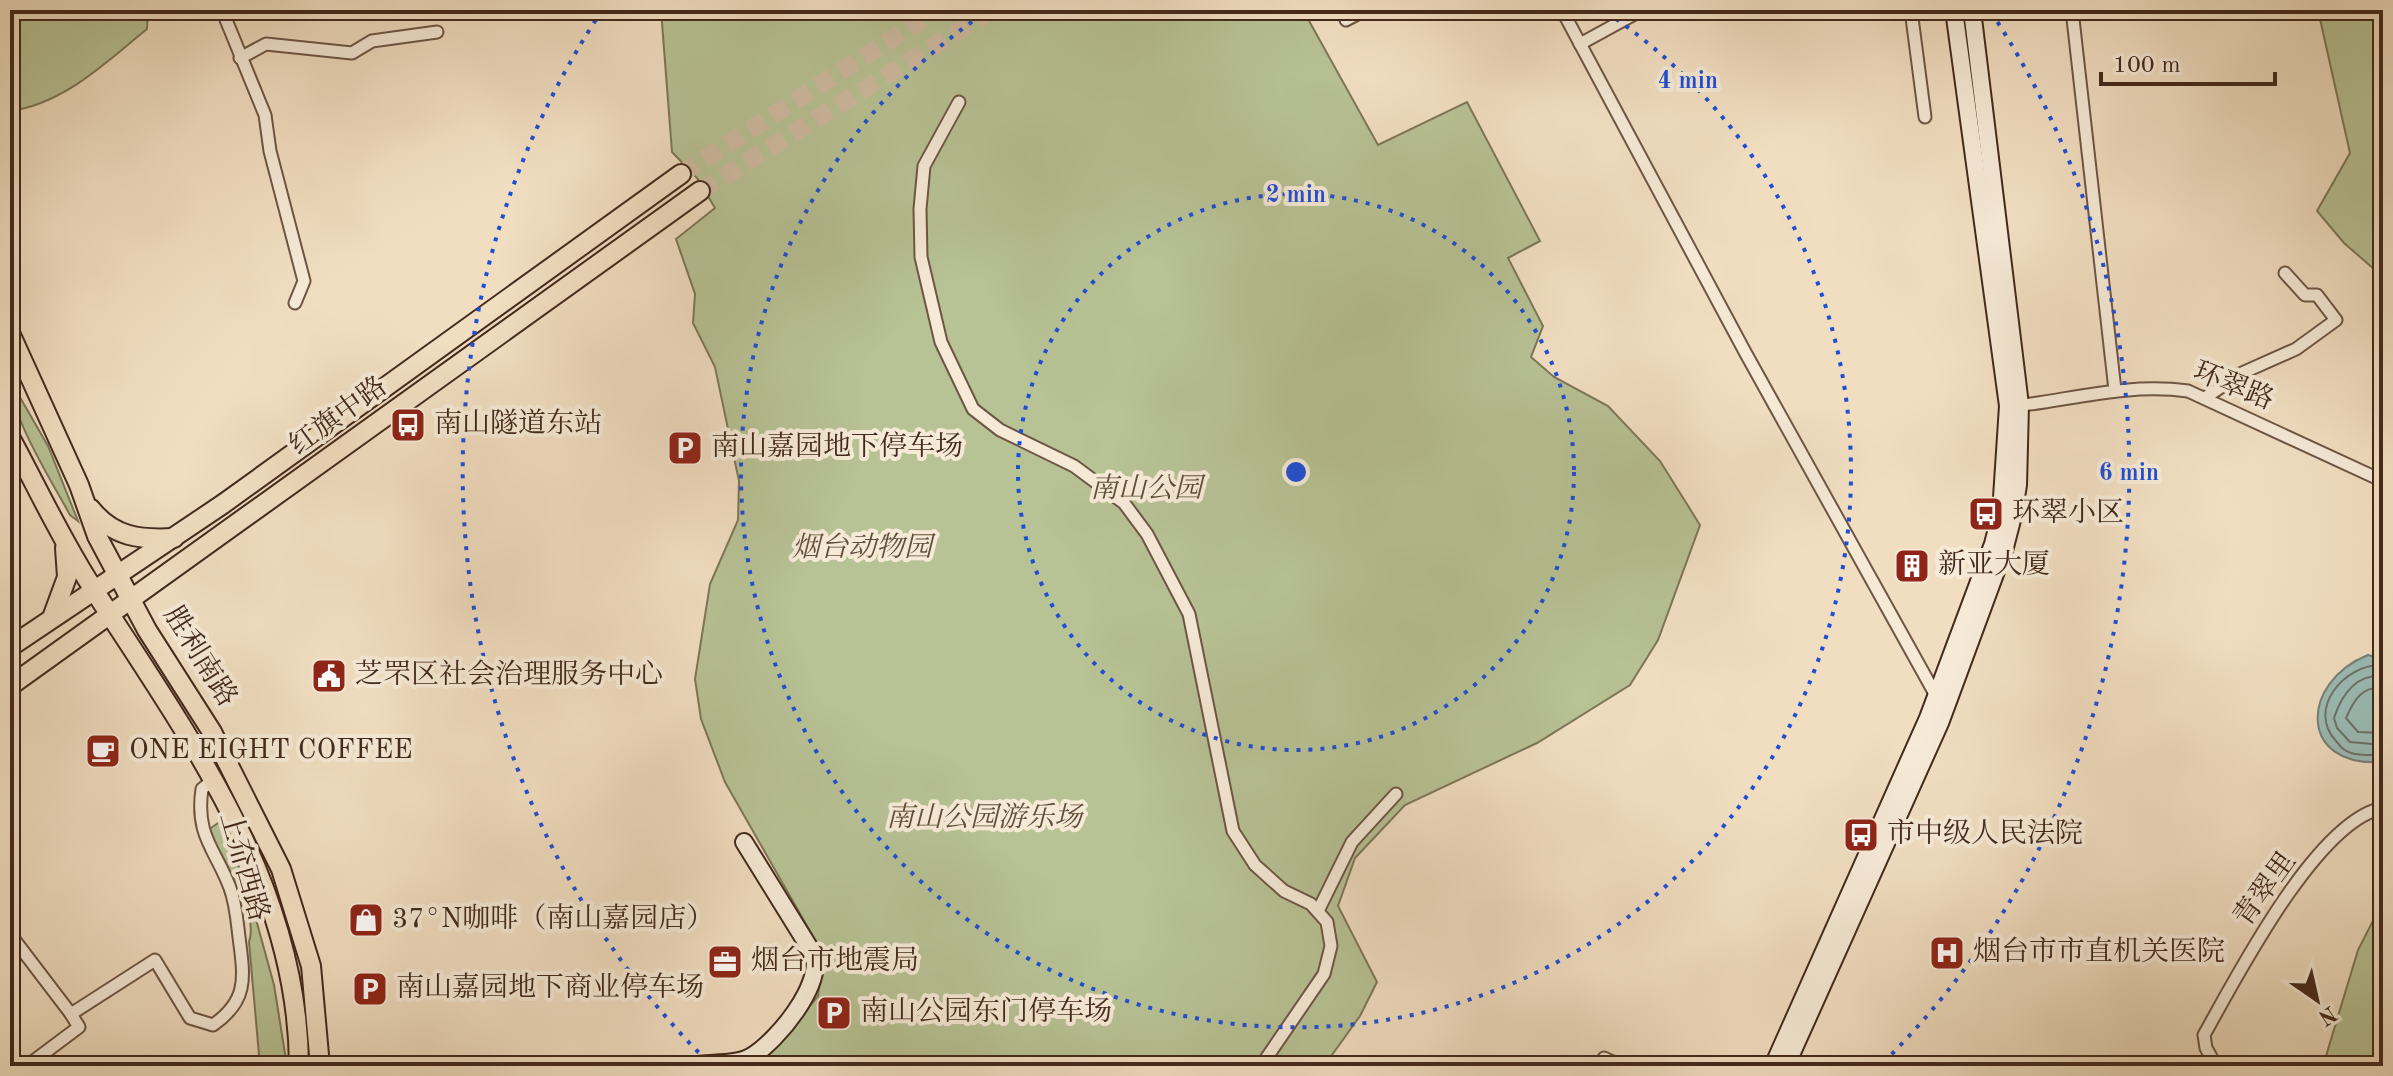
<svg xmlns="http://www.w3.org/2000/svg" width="2393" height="1076" viewBox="0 0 2393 1076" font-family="'Old Standard TT','Noto Serif SC',serif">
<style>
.green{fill:#b7c295;stroke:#7d7658;stroke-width:2}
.water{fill:#9bbcb6;stroke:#788178;stroke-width:2}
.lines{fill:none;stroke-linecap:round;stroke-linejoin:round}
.shore{stroke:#6f7269;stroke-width:2}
.primary-tunnel{stroke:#cebaa0;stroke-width:18;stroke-dasharray:18 9;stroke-linecap:butt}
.street-casing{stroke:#6e5645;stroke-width:15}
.secondary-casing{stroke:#43291c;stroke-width:20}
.primary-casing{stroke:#43291c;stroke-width:22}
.street{stroke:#f6ead7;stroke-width:11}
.secondary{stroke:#f6ead7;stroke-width:16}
.primary{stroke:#f1dec1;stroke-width:18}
.ring{fill:none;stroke:#1d4ed8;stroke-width:4;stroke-dasharray:4 8}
.labels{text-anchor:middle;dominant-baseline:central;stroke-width:8;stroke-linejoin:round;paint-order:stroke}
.street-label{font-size:28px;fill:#43291c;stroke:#f6ead7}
.poi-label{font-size:28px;fill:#43291c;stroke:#f6ead7;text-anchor:start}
.park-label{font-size:28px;font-style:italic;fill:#604f3a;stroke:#f6ead7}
.centre{fill:#1d4ed8;stroke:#f6ead7;stroke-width:4}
.ring-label{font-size:24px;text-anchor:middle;font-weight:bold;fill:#1d4ed8;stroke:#f6ead7;stroke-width:8;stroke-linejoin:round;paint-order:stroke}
</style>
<rect width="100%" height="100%" fill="#f1dec1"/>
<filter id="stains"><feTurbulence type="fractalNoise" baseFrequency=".0025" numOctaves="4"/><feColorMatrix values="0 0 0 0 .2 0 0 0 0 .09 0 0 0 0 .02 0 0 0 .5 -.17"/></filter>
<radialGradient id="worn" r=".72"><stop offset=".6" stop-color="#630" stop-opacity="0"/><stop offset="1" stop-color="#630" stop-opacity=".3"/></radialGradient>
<!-- green -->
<g class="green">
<path d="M 10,10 L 148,10 L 147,29 C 106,62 64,104 10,111 Z"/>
<path d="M 661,10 L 1303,10 L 1378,145 L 1467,102 L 1540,241 L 1508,258 L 1543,326 L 1531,357 L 1554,377 L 1608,406 L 1660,461 L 1700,525 L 1658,640 L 1630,685 L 1537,743 L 1405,805 L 1355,858 L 1338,906 L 1377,982 L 1360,1016 L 1324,1066 L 753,1066 L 768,1056 L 818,996 L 823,954 L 725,782 L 701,719 L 695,679 L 710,584 L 738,520 L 739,481 L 715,367 L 693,323 L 695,294 L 676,239 L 715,208 L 697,178 L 672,152 Z"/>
<path d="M 2318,10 L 2383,10 L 2382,276 L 2344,243 L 2317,211 L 2350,153 Z"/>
<path d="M 10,380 L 48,446 L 78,521 L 70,515 C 52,482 10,415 10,380 Z"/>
<path d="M 221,821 L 248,890 L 274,985 L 287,1066 L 260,1066 L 249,942 C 260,912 220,859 208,830 Z"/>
<path d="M 2381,905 L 2383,1066 L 2323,1066 L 2358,950 Z"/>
</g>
<!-- water -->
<path class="water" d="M 2368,655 L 2383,659 L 2383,762 C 2297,768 2300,682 2368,655 Z"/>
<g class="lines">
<!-- shore -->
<g class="shore">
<path d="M 2383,665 C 2345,663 2306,709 2336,741 C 2341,747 2344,751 2351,753 C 2361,756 2373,755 2383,755"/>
<path d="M 2383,676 C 2356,674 2342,694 2334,718 L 2337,728 L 2350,742 L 2383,745"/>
<path d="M 2383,688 C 2362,686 2354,700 2346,718 L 2358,732 L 2383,733"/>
</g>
<!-- primary-tunnel -->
<g class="primary-tunnel">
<path d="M 681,174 L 937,10"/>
<path d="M 700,191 L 992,10"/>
</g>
<defs>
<g id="street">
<path d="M 222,10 L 265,115 L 270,151 L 304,281 L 295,303"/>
<path d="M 1562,10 L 1745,352 L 1939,701"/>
<path d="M 1911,10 L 1925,117"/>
<path d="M 2072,10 L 2115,390"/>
<path d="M 1346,20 L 1365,10"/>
<path d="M 1580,44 L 1642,10"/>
<path d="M 240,58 L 266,44 L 352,53 L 372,41 L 437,32"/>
<path d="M 959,102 L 924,166 L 920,209 L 921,257 L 941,342 L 973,409 L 1000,430 L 1074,466 L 1124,503 L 1147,534 L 1189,614 L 1233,831 L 1255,865 L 1284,891 L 1311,904 L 1327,922 L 1331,946 L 1324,974 L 1261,1066"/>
<path d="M 2206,397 L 2242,373 L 2296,349 L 2336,320 L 2317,295 L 2305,295 L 2285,273"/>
<path d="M 2016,406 C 2074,399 2129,383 2188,391 L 2383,481"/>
<path d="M 1318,911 L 1352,842 L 1396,794"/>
<path d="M 10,934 L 71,1014"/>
<path d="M 1604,1058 L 1622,1066"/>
<path d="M 27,1066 L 79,1027 L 71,1014 L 155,960 L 190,1018 L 213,1025 C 249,1000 244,977 239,937 C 237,921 236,904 230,888 C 216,850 195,836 202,789 L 214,779"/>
<path d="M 2216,1066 L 2206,1048 L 2204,1035 C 2236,978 2317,820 2383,808"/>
</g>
<g id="secondary">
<path d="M 691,1066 C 710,1062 736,1066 752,1056 C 778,1040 822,986 814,955 L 744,842"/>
<path d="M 1773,1066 L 1928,718 L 1993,544 L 2001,513 L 2008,406 L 1954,10"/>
<path d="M 1786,1066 L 1940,723 L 2005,547 L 2013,516 L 2018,485 L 2020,405 L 1972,10"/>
</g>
<g id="primary">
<path d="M 10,333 L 79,485 L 97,536 L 147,630 L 212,732 L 281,869 L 311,966 L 320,1066"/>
<path d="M 10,437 C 37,487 61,539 92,587 C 187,735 298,882 299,1066"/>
<path d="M 91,509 C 113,537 140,540 174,538"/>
<path d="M 53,615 L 67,577 L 65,548"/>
<path d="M 10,647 L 223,504 L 681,174"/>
<path d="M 10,686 L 700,191"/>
</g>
</defs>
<!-- street casing -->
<use href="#street" class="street-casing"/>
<!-- secondary casing -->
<use href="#secondary" class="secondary-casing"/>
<!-- primary casing -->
<use href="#primary" class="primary-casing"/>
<!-- street -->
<use href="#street" class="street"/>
<!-- secondary -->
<use href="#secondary" class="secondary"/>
<!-- primary -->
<use href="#primary" class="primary"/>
</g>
<!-- distance rings -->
<g class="ring">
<circle cx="1296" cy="472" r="278"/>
<path d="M1606 12A555 555 0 1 1 986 12"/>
<path d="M707 1061A833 833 0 0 1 601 12M1991 12A833 833 0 0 1 1885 1061"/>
</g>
<!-- icons -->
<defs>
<symbol id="bus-square" viewBox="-11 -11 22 22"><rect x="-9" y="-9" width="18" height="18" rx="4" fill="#8f2418" stroke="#f6ead7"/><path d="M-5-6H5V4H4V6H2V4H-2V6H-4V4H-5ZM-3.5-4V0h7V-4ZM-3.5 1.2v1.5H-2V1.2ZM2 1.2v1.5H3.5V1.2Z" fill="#fff"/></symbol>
<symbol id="parking-square" viewBox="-11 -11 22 22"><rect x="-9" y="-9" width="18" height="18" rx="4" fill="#8f2418" stroke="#f6ead7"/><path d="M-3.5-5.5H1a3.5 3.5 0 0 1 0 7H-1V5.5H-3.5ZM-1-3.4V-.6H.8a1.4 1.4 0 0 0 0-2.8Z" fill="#fff"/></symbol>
<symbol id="building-square" viewBox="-11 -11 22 22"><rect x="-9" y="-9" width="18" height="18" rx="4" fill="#8f2418" stroke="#f6ead7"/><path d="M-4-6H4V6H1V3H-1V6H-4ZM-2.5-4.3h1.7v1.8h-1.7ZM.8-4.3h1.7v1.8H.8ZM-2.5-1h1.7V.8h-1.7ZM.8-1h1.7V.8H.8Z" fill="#fff"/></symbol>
<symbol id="civic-square" viewBox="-11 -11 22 22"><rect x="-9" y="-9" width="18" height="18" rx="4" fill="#8f2418" stroke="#f6ead7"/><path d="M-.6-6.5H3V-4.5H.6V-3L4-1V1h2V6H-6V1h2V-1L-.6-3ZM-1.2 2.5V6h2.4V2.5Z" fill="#fff"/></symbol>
<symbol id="cafe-square" viewBox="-11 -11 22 22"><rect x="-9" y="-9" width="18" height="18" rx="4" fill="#8f2418" stroke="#f6ead7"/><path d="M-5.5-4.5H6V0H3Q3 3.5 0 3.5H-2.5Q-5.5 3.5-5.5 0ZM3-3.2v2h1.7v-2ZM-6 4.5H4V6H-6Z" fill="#fff"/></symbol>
<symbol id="shop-square" viewBox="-11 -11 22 22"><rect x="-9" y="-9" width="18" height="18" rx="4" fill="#8f2418" stroke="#f6ead7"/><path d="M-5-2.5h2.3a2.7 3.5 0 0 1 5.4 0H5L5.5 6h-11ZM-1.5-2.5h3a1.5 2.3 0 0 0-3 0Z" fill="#fff"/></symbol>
<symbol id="hospital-square" viewBox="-11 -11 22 22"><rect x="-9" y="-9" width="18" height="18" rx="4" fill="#8f2418" stroke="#f6ead7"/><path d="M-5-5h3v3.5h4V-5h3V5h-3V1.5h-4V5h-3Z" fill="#fff"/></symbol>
<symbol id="office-square" viewBox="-11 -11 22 22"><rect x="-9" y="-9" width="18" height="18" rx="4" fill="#8f2418" stroke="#f6ead7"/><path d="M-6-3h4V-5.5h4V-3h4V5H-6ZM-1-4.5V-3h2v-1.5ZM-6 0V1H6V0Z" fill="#fff"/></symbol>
</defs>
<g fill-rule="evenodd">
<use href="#bus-square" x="388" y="405" width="40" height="40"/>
<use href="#parking-square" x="665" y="428" width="40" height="40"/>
<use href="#bus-square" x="1966" y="494" width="40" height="40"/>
<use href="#building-square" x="1892" y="546" width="40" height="40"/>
<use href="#civic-square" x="309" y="656" width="40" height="40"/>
<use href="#cafe-square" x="83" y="731" width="40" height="40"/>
<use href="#bus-square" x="1841" y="815" width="40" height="40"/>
<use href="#shop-square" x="346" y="900" width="40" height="40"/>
<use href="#hospital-square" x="1927" y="933" width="40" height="40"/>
<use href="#office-square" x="705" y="942" width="40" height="40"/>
<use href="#parking-square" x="350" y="969" width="40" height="40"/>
<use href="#parking-square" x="814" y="993" width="40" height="40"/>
</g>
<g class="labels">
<!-- street labels -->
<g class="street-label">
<text transform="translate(2233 387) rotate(22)">环翠路</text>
<text transform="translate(339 417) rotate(-36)">红旗中路</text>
<text transform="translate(199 657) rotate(58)">胜利南路</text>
<text transform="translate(243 867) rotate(74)">上夼西路</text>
<text transform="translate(2266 890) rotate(-54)">青翠里</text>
</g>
<!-- poi labels -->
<g class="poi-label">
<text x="434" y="425">南山隧道东站</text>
<text x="711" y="448">南山嘉园地下停车场</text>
<text x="2012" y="514">环翠小区</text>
<text x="1938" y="566">新亚大厦</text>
<text x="355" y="676">芝罘区社会治理服务中心</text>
<text x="129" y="751">ONE EIGHT COFFEE</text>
<text x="1887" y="835">市中级人民法院</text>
<text x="392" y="920">37°N咖啡（南山嘉园店）</text>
<text x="1973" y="953">烟台市市直机关医院</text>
<text x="751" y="962">烟台市地震局</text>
<text x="396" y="989">南山嘉园地下商业停车场</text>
<text x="860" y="1013">南山公园东门停车场</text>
</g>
<!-- park labels -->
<g class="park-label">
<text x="1146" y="490">南山公园</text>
<text x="862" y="549">烟台动物园</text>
<text x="984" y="819">南山公园游乐场</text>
</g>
</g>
<circle cx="1296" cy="472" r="12" class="centre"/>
<g class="ring-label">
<text x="1688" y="88">4 min</text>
<text x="1296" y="202">2 min</text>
<text x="2129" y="480">6 min</text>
</g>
<!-- margin -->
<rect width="2393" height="1076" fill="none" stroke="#f1dec1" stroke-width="40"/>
<rect x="12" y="12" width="2369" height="1052" fill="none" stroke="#43291c" stroke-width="4"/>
<rect x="20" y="20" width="2353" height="1036" fill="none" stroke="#43291c" stroke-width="2"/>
<!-- north arrow -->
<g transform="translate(2317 1000) rotate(146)" stroke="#f6ead7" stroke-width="6" paint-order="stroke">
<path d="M0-6L14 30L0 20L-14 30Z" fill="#43291c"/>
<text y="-12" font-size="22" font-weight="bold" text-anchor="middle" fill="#43291c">N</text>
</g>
<!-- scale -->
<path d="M2101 72v12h174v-12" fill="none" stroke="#43291c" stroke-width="4"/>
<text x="2113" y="72" font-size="24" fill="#43291c" stroke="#f6ead7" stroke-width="6" paint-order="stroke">100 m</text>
<rect width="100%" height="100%" filter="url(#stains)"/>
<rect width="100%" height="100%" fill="url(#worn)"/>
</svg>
